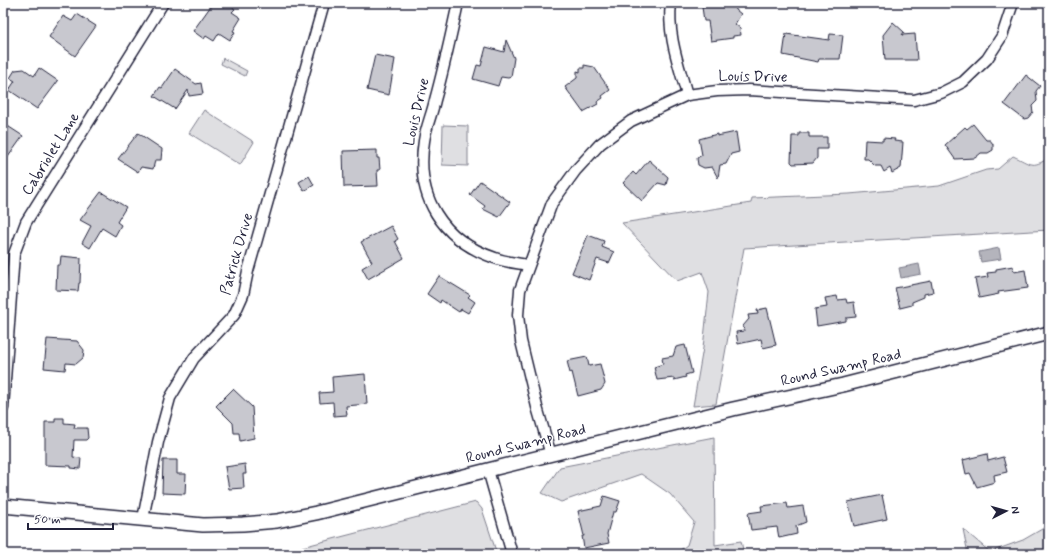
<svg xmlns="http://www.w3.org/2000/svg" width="1052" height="557" viewBox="0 0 1052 557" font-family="Mynerve,sans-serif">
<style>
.green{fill:#dfdfe2;stroke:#80808e}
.water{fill:#b4b4bc;stroke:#7a7a88}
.building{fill:#c8c8cf;stroke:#22223b}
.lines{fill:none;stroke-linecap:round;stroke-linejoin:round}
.minor-casing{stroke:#22223b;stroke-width:13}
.tertiary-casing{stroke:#22223b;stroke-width:16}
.minor{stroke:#fff;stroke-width:10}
.tertiary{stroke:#fff;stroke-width:13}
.labels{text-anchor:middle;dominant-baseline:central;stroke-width:3;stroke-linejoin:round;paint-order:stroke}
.street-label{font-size:15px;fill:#22223b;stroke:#fff}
</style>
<rect width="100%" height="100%" fill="#fff"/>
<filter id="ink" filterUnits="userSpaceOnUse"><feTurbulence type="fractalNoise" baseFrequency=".025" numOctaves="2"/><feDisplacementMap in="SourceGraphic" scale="8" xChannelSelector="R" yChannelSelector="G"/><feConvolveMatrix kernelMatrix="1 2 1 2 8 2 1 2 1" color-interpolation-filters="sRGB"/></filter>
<g filter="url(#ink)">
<!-- green -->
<g class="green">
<path d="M 223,58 L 247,71 L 245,76 L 221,64 Z"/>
<path d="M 204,110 L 254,142 L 240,165 L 189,133 Z"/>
<path d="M 443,125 L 468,126 L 468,166 L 442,165 Z"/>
<path d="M 1013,156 C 1031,164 1031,169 1049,158 L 1049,230 L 744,248 L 716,404 L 693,406 L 703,348 L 709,292 L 702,272 L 677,281 L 622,223 L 751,203 L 752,198 L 849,194 L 939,186 L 986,170 L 998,169 Z"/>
<path d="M 714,437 L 715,545 L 741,541 L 744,554 L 675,554 L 687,545 L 694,522 L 670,494 L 641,474 L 561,502 L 542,493 L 560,467 Z"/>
<path d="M 476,502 L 482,509 L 497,554 L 296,554 L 302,547 Z"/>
<path d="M 1049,525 L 1049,554 L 968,554 L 963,529 L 990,552 L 1023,540 Z"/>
</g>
<!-- water -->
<g class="water">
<path d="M 999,248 L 1001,259 L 981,262 L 979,252 Z"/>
<path d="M 919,264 L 921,274 L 901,278 L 899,268 Z"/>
</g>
<!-- building -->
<g class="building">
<path d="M 213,3 L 218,3 L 224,7 L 226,3 L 235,9 L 232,12 L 241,18 L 233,31 L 235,32 L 230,40 L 219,33 L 214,41 L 206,36 L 204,39 L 193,31 Z"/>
<path d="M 714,3 L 735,3 L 736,10 L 741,14 L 735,24 L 740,28 L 741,35 L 733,36 L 733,38 L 711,41 L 708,21 L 704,21 L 702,7 L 714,5 Z"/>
<path d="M 77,14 L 96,26 L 75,56 L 49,37 L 63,16 L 72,21 Z"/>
<path d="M 893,22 L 904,32 L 902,35 L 915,34 L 917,60 L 885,60 L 883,35 Z"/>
<path d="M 786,34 L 829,40 L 830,34 L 843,35 L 840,59 L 819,59 L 818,62 L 783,55 Z"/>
<path d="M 506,40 L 514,58 L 511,77 L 508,78 L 501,77 L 498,86 L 473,79 L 477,65 L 481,66 L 486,47 L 504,52 Z"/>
<path d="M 375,55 L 395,59 L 389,95 L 367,90 Z"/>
<path d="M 584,65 L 594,67 L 610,90 L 602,96 L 603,98 L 597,102 L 598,104 L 583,112 L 565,87 L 577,78 L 577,71 L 580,72 L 580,68 L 584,68 Z"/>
<path d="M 39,68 L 58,81 L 37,109 L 9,90 L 15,81 L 10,78 L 15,70 L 24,69 L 34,76 Z"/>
<path d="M 175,69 L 196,84 L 201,83 L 203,94 L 189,96 L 188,90 L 175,109 L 154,96 L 160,87 L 162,88 Z"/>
<path d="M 1026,75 L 1040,86 L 1036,91 L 1037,101 L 1032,106 L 1033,112 L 1028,118 L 1024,119 L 1004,104 Z"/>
<path d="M 3,123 L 23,136 L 3,164 Z"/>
<path d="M 973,124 L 986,140 L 990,140 L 993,144 L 993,150 L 988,153 L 981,153 L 975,158 L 955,159 L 945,145 L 965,127 L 967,129 Z"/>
<path d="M 736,132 L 739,152 L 731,154 L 726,164 L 720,165 L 718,178 L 712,167 L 704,168 L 698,165 L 697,158 L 702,155 L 699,139 L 717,134 L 717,136 Z"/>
<path d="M 138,133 L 162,149 L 161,160 L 155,160 L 153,169 L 141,167 L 138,172 L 118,159 Z"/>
<path d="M 799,133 L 809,133 L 809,137 L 827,137 L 827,149 L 817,149 L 817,158 L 813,163 L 793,164 L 791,162 L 792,136 L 799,136 Z"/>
<path d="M 883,138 L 895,139 L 894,141 L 903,142 L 901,168 L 892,173 L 890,168 L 884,172 L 881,166 L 875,166 L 868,159 L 864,159 L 865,140 L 883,141 Z"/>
<path d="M 377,150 L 377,158 L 379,158 L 380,170 L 377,170 L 378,186 L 344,187 L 343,151 Z"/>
<path d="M 649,160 L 668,177 L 666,185 L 658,183 L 642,201 L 623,183 L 633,172 L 636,175 Z"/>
<path d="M 309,176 L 314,185 L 304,191 L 299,182 Z"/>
<path d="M 480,181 L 510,202 L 499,217 L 483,209 L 485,206 L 470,195 Z"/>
<path d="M 101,192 L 126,207 L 117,222 L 121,225 L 115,236 L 102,228 L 90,248 L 82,243 L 91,226 L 80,220 Z"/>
<path d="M 391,226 L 398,239 L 395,241 L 404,258 L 368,279 L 362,268 L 372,262 L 361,242 Z"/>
<path d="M 588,235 L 604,241 L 602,247 L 614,252 L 609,263 L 597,259 L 589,280 L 572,273 Z"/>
<path d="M 61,256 L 81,258 L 80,283 L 79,283 L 78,291 L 56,290 L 57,265 L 60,265 Z"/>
<path d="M 1013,266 L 1014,272 L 1025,270 L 1028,288 L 998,292 L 999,294 L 979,298 L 975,279 L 988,277 L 987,273 L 996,272 L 996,269 Z"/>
<path d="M 439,276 L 470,295 L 468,297 L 475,302 L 468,313 L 461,309 L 459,312 L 441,300 L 440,303 L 427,294 Z"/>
<path d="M 931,281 L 933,292 L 924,294 L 924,297 L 912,302 L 912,305 L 900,308 L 895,288 Z"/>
<path d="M 837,296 L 838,300 L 846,299 L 847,303 L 854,302 L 856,317 L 846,318 L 846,321 L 817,326 L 815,309 L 827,307 L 825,298 Z"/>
<path d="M 767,308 L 776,345 L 763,348 L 761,339 L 738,344 L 736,332 L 744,331 L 743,326 L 749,319 L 748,315 L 758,314 L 757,310 Z"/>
<path d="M 47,339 L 77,341 L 84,350 L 83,358 L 76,364 L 66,363 L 65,370 L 44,368 Z"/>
<path d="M 685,345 L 692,373 L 685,375 L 686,377 L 674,380 L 674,378 L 657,380 L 654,367 L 663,364 L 662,358 L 673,356 L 676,347 Z"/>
<path d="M 587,357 L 589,366 L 600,364 L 605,384 L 601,390 L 578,396 L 572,372 L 570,373 L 567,361 Z"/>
<path d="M 365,374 L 367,404 L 346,406 L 347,415 L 334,416 L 333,402 L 320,403 L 319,393 L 333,392 L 332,377 Z"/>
<path d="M 233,389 L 252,407 L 254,438 L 240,441 L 239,433 L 234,433 L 233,423 L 216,406 Z"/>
<path d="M 55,418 L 64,418 L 64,423 L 75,424 L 74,428 L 87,428 L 88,438 L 86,440 L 74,440 L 73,457 L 81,458 L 80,469 L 71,468 L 71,466 L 45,465 L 45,422 L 55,422 Z"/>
<path d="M 987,454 L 988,461 L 1003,457 L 1007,472 L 994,475 L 995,482 L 977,487 L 970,473 L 966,474 L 963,460 Z"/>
<path d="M 163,460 L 177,460 L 177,474 L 186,474 L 185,494 L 162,493 Z"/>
<path d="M 245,464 L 246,474 L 243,474 L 244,488 L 229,489 L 225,467 Z"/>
<path d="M 882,495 L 887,519 L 854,526 L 848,502 Z"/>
<path d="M 604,496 L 620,501 L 616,512 L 613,512 L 607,534 L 609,543 L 584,548 L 582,536 L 584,536 L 578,511 L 601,506 Z"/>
<path d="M 787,503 L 788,508 L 803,506 L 806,522 L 796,526 L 797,534 L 779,538 L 777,527 L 751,530 L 748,513 L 762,511 L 761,506 Z"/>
</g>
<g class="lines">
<defs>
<g id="minor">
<path d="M 458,3 C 451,35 444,68 435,100 C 432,114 426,127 424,141 C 415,197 442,240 495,258 C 505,262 517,263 528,265"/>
<path d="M 671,3 C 667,35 679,65 687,95"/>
<path d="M 3,408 L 14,254 L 26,222 L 163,3"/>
<path d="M 551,455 L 537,407 L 521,341 L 518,315 L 520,290 L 552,203 L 576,170 L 600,144 L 631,121 L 687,95 L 717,91 L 749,90 L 914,100 L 941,93 L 963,82 L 987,59 L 1002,36 L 1013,3"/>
<path d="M 488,470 L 512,554"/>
<path d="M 143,519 L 158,442 L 170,398 L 194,358 L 234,315 L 243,295 L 248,271 L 324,3"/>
</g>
<path id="tertiary" d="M 3,506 L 203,525 L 243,524 L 277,521 L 316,513 L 488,470 L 733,409 L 843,385 L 1049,333"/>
</defs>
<!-- minor casing -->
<use href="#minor" class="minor-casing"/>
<!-- tertiary casing -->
<use href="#tertiary" class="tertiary-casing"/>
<!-- minor -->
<use href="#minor" class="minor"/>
<!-- tertiary -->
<use href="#tertiary" class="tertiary"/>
</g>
</g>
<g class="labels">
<!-- street labels -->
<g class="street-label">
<text transform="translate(753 77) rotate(1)">Louis Drive</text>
<text transform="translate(417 112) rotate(-77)">Louis Drive</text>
<text transform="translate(51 154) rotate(-58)">Cabriolet Lane</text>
<text transform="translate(237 254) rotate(-74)">Patrick Drive</text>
<text transform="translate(841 368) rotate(-13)">Round Swamp Road</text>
<text transform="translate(526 444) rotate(-14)">Round Swamp Road</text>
</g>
</g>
<!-- margin -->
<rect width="1052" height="557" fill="none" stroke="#fff" stroke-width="16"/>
<rect x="8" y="8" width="1036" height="541" fill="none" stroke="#22223b" stroke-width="1.5" filter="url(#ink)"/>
<!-- north arrow -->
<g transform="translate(1006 511) rotate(84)" stroke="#ffffff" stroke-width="3" paint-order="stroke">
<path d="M0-3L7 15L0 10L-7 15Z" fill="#22223b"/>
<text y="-6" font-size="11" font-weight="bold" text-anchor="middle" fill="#22223b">N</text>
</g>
<!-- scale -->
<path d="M28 523v6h85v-6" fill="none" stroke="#22223b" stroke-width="2"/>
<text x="34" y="523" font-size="12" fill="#22223b" stroke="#ffffff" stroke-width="3" paint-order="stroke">50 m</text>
</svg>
